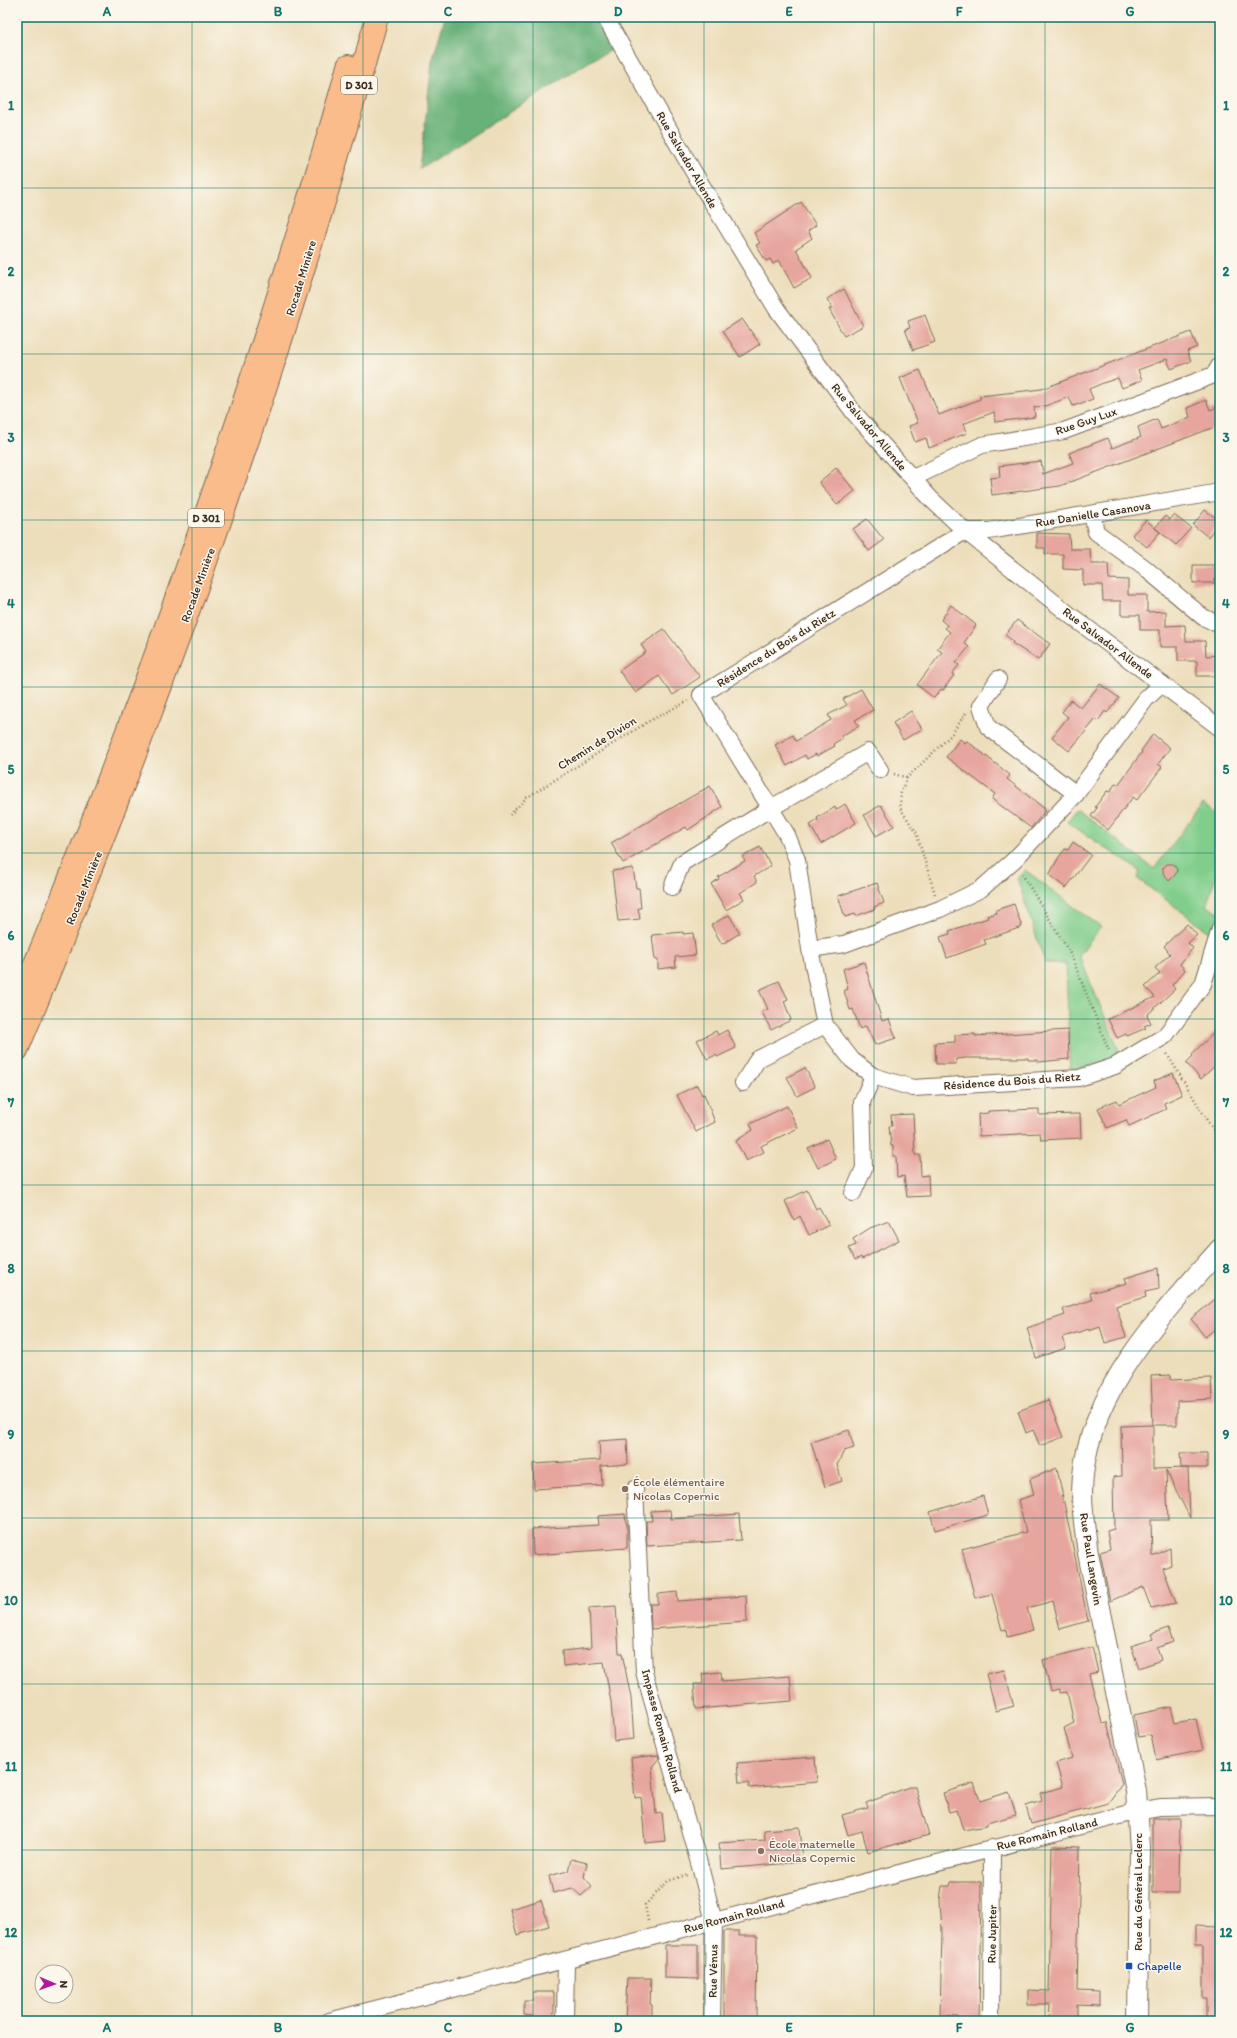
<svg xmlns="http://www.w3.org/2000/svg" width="1237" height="2038" viewBox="0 0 1237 2038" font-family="Itim,sans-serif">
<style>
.green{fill:#81ce8c;stroke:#5e7c55}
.forest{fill:#68b178;stroke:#526e4b}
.building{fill:#e6a59e}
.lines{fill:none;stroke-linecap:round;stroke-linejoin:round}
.minor-casing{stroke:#796955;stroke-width:18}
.tertiary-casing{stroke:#796955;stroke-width:22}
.trunk-casing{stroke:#796955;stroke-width:24}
.path{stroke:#796955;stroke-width:2.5;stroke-dasharray:1 3;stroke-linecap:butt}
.minor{stroke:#fff;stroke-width:16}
.tertiary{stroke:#fff;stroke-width:20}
.trunk{stroke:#fabc8b;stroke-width:22}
.grid{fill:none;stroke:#0f766e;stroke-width:1;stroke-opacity:0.55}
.education-dot{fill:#8d6e63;stroke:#fbf7ec;stroke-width:1.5}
.transit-dot{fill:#1a4fb4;stroke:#fbf7ec;stroke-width:1.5}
.labels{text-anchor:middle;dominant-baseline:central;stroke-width:3;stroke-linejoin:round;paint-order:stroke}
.shield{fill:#fbf7ec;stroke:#75685c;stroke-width:1}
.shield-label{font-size:11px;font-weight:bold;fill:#3b2a1e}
.street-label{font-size:12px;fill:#3b2a1e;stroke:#fbf7ec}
.education-label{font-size:12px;fill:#785e54;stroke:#fbf7ec;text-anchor:start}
.transit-label{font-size:12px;fill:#164399;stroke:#fbf7ec;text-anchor:start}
.neatline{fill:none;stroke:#0f766e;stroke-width:1.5}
.grid-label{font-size:13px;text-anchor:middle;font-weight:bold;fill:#0f766e}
</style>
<rect width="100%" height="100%" fill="#fbf7ec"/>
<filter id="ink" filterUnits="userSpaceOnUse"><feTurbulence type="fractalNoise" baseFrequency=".025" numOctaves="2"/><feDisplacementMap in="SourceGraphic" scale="8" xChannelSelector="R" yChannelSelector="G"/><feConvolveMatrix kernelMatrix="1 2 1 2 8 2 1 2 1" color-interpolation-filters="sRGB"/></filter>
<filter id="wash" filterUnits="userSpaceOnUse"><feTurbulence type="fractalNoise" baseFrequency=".012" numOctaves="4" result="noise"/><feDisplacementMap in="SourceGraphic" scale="16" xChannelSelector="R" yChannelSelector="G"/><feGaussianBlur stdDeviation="0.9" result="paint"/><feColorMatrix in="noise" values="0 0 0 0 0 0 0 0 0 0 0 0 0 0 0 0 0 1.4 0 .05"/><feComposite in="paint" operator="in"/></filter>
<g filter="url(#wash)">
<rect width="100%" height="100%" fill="#eddebb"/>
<!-- green -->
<g class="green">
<path d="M 1203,804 L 1220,815 L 1220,864 L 1206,906 L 1220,912 L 1212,934 L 1138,879 L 1140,871 L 1067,822 L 1077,809 L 1154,869 Z"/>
<path d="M 1025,870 L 1101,927 L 1079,955 L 1122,1058 L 1070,1071 L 1066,964 L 1045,963 L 1017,878 Z"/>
</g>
<!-- forest -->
<path class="forest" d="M 445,17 L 605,17 L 622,45 L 592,60 L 420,169 L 432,62 Z"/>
<g id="blocks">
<!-- building -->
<g class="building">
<path d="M 801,202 L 816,225 L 808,231 L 812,238 L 796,249 L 812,278 L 794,288 L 779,260 L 773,264 L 770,259 L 766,261 L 756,245 L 760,243 L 754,233 Z"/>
<path d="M 844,289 L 863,326 L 844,336 L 829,309 L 832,308 L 827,299 Z"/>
<path d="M 925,315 L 935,342 L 913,350 L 905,329 L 910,328 L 908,321 Z"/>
<path d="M 742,319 L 760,344 L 740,357 L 723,331 Z"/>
<path d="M 1191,332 L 1197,347 L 1187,351 L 1191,361 L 1171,369 L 1167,359 L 1138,370 L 1142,380 L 1122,388 L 1118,378 L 1103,383 L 1089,389 L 1093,399 L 1073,406 L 1069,397 L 1045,406 L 1034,407 L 1035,417 L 995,422 L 994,412 L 963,424 L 967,433 L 929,448 L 926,438 L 915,442 L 909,426 L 918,423 L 900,378 L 920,370 L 939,415 L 980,399 L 980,396 L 1042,389 Z"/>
<path d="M 1206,400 L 1210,410 L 1220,406 L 1220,425 L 1060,486 L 992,495 L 990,478 L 1000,477 L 999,466 L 1041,461 L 1043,474 L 1073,463 L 1069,453 L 1108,438 L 1112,448 L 1141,437 L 1138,427 L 1157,419 L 1161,429 L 1190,417 L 1187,408 Z"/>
<path d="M 836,468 L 855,491 L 837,505 L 819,482 Z"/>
<path d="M 1205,510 L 1220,521 L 1208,537 L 1193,525 Z"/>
<path d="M 1174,515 L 1191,528 L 1176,545 L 1155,528 L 1165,516 L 1170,520 Z"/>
<path d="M 867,519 L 884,540 L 869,551 L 853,529 Z"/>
<path d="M 1146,520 L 1160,532 L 1147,547 L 1132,535 Z"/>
<path d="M 1037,533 L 1069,534 L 1070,549 L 1090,549 L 1091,564 L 1108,564 L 1109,579 L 1128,580 L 1128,595 L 1147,595 L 1147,612 L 1166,611 L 1166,626 L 1185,625 L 1186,641 L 1205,641 L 1206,656 L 1220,655 L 1220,676 L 1197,676 L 1197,661 L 1178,661 L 1178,647 L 1160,647 L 1160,630 L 1140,630 L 1140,615 L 1121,615 L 1121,601 L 1103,601 L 1102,585 L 1083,585 L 1083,570 L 1063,569 L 1063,554 L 1045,554 L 1045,548 L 1037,548 Z"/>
<path d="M 1193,565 L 1220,565 L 1220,579 L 1214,579 L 1214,583 L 1193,583 Z"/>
<path d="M 951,605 L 976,625 L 964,643 L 969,647 L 956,663 L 959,665 L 952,674 L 954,675 L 943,690 L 941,689 L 934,698 L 917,685 L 942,652 L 937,649 L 950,632 L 945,628 L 947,625 L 941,620 Z"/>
<path d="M 1017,620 L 1050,644 L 1038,660 L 1012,643 L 1013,641 L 1005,635 Z"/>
<path d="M 664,629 L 700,677 L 673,695 L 659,676 L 636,693 L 619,671 L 646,652 L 641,645 Z"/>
<path d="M 1100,684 L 1119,698 L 1107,713 L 1105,711 L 1098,721 L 1096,719 L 1069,751 L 1052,737 L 1068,717 L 1062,712 L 1071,700 L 1081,708 Z"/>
<path d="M 861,689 L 873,710 L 855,720 L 859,726 L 841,736 L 843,738 L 833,744 L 835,746 L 817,756 L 816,754 L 807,759 L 805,755 L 787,766 L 775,745 L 793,735 L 796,741 L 831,720 L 828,715 L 847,705 L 843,699 Z"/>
<path d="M 911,711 L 922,729 L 903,740 L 893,723 Z"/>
<path d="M 1153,734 L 1170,748 L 1158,764 L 1162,767 L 1137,800 L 1133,797 L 1108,830 L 1091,816 L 1097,808 L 1095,807 L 1107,791 L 1110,792 L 1115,784 L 1118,785 L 1142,752 L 1141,751 Z"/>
<path d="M 960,739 L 965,743 L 967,741 L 1010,775 L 1007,779 L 1046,810 L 1031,828 L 992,799 L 995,794 L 946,757 Z"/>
<path d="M 710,786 L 722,807 L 688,830 L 686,827 L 623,863 L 611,843 Z"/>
<path d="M 845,804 L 856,823 L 821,844 L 810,825 L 818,820 L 817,818 L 835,807 L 836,810 Z"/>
<path d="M 881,805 L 894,826 L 876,836 L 864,815 Z"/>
<path d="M 1073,842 L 1091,855 L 1066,888 L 1049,875 L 1059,857 L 1065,849 L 1068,850 Z"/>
<path d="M 760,847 L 771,866 L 754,876 L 757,882 L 740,893 L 744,899 L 726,910 L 711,884 L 719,879 L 718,877 L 745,861 L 742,857 Z"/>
<path d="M 1167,864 L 1173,864 L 1177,869 L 1176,874 L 1169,881 L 1163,873 L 1163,868 Z"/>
<path d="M 633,868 L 636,888 L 639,888 L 641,908 L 638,908 L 640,919 L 618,921 L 612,871 Z"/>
<path d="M 877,883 L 884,903 L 874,907 L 875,909 L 856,916 L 855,914 L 845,917 L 838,896 Z"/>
<path d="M 1014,904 L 1022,927 L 984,940 L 986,944 L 947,958 L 940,937 L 950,934 L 949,931 L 988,918 L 987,916 L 997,913 L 996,910 Z"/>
<path d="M 729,915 L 740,933 L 722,944 L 711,925 Z"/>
<path d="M 1187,924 L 1197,935 L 1188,943 L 1193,948 L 1180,964 L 1185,970 L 1172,985 L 1175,989 L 1147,1015 L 1151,1023 L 1144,1026 L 1146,1028 L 1127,1036 L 1126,1034 L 1117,1038 L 1108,1019 L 1155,997 L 1145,987 L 1160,973 L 1155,968 L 1170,954 L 1164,946 Z"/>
<path d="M 683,932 L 683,934 L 693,933 L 696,955 L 675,957 L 676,967 L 658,969 L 658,959 L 655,960 L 652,935 Z"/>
<path d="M 864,962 L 882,1021 L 889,1019 L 896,1038 L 875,1045 L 866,1026 L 860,1029 L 853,1009 L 850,1010 L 844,991 L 848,989 L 843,969 Z"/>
<path d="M 779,981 L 788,999 L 784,1001 L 791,1020 L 771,1030 L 762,1012 L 768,1009 L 759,990 Z"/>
<path d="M 1220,1027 L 1220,1061 L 1201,1079 L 1186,1063 L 1193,1056 L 1192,1054 Z"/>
<path d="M 727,1030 L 736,1048 L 717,1057 L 716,1055 L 707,1059 L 697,1040 L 716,1031 L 718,1035 Z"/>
<path d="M 1068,1030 L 1069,1059 L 1038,1062 L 1038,1060 L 1028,1060 L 1028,1058 L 966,1058 L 956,1059 L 956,1064 L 936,1064 L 935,1043 L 955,1042 L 955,1035 L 975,1034 L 975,1036 Z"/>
<path d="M 805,1068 L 815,1087 L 797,1096 L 787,1077 Z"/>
<path d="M 1173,1073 L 1182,1095 L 1164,1103 L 1166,1109 L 1129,1126 L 1126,1120 L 1107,1128 L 1098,1108 L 1117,1100 L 1119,1104 L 1156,1087 L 1154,1081 Z"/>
<path d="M 697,1085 L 702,1095 L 704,1094 L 715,1122 L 696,1132 L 677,1095 Z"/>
<path d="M 787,1106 L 798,1128 L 761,1146 L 764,1152 L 746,1161 L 736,1141 L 753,1130 L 750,1124 Z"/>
<path d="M 1039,1109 L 1039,1115 L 1080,1114 L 1081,1138 L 1041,1140 L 1040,1133 L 979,1136 L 978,1114 L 988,1113 L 988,1111 Z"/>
<path d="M 913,1114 L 915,1155 L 920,1155 L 921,1176 L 928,1175 L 929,1196 L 907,1197 L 904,1176 L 897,1177 L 896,1156 L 893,1156 L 893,1146 L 891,1146 L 889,1126 L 892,1126 L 891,1115 Z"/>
<path d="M 827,1139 L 836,1159 L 818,1168 L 808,1148 Z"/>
<path d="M 807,1190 L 816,1209 L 819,1207 L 829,1225 L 809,1235 L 800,1216 L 794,1220 L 785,1201 Z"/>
<path d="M 889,1221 L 899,1240 L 862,1259 L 861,1257 L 855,1260 L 849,1248 L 856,1245 L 853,1239 L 870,1228 Z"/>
<path d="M 1158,1268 L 1159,1289 L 1145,1292 L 1146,1297 L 1116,1306 L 1126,1337 L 1105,1343 L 1100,1327 L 1089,1331 L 1089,1329 L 1063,1337 L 1066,1348 L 1036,1358 L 1027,1328 L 1065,1315 L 1063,1309 L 1092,1300 L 1090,1293 L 1127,1283 L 1125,1278 Z"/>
<path d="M 1220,1295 L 1220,1325 L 1205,1337 L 1191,1319 Z"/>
<path d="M 1171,1375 L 1171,1380 L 1211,1378 L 1212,1399 L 1177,1401 L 1177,1425 L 1153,1425 L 1151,1376 Z"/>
<path d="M 1048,1400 L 1063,1437 L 1040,1446 L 1033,1430 L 1026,1433 L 1018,1411 Z"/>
<path d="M 1153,1425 L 1153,1469 L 1188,1468 L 1190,1518 L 1166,1470 L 1168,1520 L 1151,1520 L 1152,1556 L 1170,1548 L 1171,1565 L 1163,1568 L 1176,1603 L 1151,1608 L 1143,1587 L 1110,1601 L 1100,1552 L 1110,1549 L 1107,1531 L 1114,1529 L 1113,1477 L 1122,1476 L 1121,1426 Z"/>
<path d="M 849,1430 L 854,1448 L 844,1451 L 837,1465 L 842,1481 L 825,1487 L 811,1442 Z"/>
<path d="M 627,1439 L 628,1464 L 601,1466 L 602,1485 L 534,1489 L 533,1464 L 600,1460 L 599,1441 Z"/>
<path d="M 1180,1453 L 1207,1453 L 1207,1468 L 1181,1468 Z"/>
<path d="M 1057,1468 L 1088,1621 L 1060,1629 L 1053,1601 L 1027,1608 L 1033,1630 L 1007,1637 L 1006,1629 L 1002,1630 L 992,1594 L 975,1598 L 962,1549 L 1026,1532 L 1018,1500 L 1034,1495 L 1030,1479 Z"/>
<path d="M 983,1496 L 988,1515 L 935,1530 L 930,1512 Z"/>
<path d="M 670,1510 L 671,1519 L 739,1514 L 741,1540 L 647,1546 L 646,1521 L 652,1521 L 651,1511 Z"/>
<path d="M 625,1514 L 626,1523 L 627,1523 L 627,1548 L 533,1555 L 532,1529 L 599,1525 L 598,1516 Z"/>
<path d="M 677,1592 L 678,1601 L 746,1596 L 747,1622 L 651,1629 L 650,1604 L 658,1604 L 658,1594 Z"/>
<path d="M 616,1606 L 619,1653 L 622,1653 L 631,1698 L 634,1739 L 614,1741 L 611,1702 L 604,1662 L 563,1666 L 562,1651 L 591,1648 L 589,1608 Z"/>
<path d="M 1168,1628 L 1173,1642 L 1157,1648 L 1161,1660 L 1139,1668 L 1131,1646 L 1153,1639 L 1151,1634 Z"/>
<path d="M 1092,1647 L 1098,1672 L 1089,1674 L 1102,1723 L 1107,1722 L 1122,1784 L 1108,1803 L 1031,1824 L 1026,1806 L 1042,1801 L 1040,1793 L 1063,1787 L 1056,1763 L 1072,1758 L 1064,1728 L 1074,1723 L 1067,1692 L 1060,1693 L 1060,1689 L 1051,1691 L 1043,1660 Z"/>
<path d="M 1004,1670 L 1014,1706 L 996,1711 L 986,1674 Z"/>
<path d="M 721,1672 L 722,1681 L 790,1676 L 792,1701 L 696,1709 L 694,1684 L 703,1684 L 702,1674 Z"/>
<path d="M 1171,1707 L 1175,1723 L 1196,1719 L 1203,1750 L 1156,1760 L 1151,1735 L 1138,1737 L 1134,1715 Z"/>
<path d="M 658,1755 L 659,1758 L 652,1767 L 656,1814 L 662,1813 L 665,1841 L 645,1843 L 641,1797 L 635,1798 L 631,1758 Z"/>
<path d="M 815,1757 L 817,1782 L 749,1788 L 749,1783 L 739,1783 L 737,1763 Z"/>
<path d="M 974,1783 L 980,1801 L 1009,1792 L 1016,1815 L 987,1823 L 987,1826 L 963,1830 L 957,1810 L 949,1812 L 943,1793 Z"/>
<path d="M 909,1787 L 915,1787 L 929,1835 L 868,1852 L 862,1831 L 848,1835 L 842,1815 L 868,1808 L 866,1803 Z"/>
<path d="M 1153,1818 L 1180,1818 L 1179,1893 L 1153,1893 Z"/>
<path d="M 800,1827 L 803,1862 L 721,1869 L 719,1843 L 765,1840 L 764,1830 Z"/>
<path d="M 1052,1846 L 1080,1847 L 1077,1991 L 1099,1992 L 1099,2005 L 1077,2004 L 1077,2021 L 1049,2021 L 1050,2004 L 1028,2004 L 1028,1990 L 1049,1991 Z"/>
<path d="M 571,1859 L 587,1863 L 584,1877 L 592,1886 L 581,1896 L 572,1888 L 553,1893 L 549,1876 L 568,1871 Z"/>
<path d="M 951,1882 L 981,1882 L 979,2021 L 958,2021 L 958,2017 L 940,2016 L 942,1931 L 940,1900 L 942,1886 L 950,1886 Z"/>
<path d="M 541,1900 L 549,1926 L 517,1935 L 510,1909 Z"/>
<path d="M 1195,1926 L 1218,1927 L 1217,1947 L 1220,1947 L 1220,2019 L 1207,2019 L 1207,1998 L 1203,1998 L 1203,1947 L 1195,1947 Z"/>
<path d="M 724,1931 L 739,1931 L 739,1936 L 757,1936 L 756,2021 L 724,2021 Z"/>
<path d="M 665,1945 L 698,1945 L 698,1979 L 665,1978 Z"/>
<path d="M 627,1978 L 651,1978 L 650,2004 L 652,2005 L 652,2021 L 625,2021 Z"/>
<path d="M 533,1992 L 554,1992 L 554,2021 L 533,2021 L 533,2016 L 524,2015 L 524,2001 L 533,2001 Z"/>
</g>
</g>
</g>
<g filter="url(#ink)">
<use href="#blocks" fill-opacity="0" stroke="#796955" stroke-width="1"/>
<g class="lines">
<defs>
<g id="minor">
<path d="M 605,17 L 693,171 L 776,308 L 855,414 L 931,499 L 965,531 L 1070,615 L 1220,728"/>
<path d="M 913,478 L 982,445 L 1064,431 L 1214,375 L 1220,365"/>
<path d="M 1220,492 L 989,531 L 965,531 L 701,695 L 787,835 L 797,860 L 810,949 L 825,1025 L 852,1060 L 873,1076 L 913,1088 L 1079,1078 L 1115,1066 L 1165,1036 L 1203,984 L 1220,929"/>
<path d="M 1092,514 L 1096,532 L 1145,568 L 1203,617 L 1220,625"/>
<path d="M 998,679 L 981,706 L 988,727 L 1076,794"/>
<path d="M 672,887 L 682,863 L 771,808 L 868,752 L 880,770"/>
<path d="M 810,949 L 844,944 L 940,909 L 981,889 L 1014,860 L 1076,794 L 1146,699 L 1162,684"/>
<path d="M 743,1083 L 758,1059 L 825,1025"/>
<path d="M 853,1193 L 864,1168 L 862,1102 L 873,1076"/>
<path d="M 635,1489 L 644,1672 L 701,1870 L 714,1922 L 712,2021"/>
<path d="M 329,2021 L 1138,1811 L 1160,1807 L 1220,1806"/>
<path d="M 565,2021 L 566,1960"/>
<path d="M 991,2021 L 992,1848"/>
</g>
<path id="tertiary" d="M 1138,2021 L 1140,1848 L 1136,1791 L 1088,1553 C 1085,1532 1082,1512 1082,1492 C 1083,1395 1160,1317 1220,1249"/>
<g id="trunk">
<path d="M 17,1007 C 120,762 211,512 290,258 C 310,194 331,131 348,66"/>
<path d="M 17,1050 C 158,713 281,370 377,17"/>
</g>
</defs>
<!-- minor casing -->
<use href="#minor" class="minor-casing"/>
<!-- tertiary casing -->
<use href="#tertiary" class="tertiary-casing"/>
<!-- trunk casing -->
<use href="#trunk" class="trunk-casing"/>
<!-- path -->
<g class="path">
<path d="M 894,774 L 907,778"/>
<path d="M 510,815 L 526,798 L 651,720 L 688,701"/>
<path d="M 1022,874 L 1071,955 L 1109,1051"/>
<path d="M 935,894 L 916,832 L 900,808 L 901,791 L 907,778 L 951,735 L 966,713"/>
<path d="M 1167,1054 L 1215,1133 L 1220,1157"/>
<path d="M 648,1921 L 645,1905 L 668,1881 L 687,1875"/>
</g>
<!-- minor -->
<use href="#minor" class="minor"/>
<!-- tertiary -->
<use href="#tertiary" class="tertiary"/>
<!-- trunk -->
<use href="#trunk" class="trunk"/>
</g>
</g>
<!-- grid -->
<path class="grid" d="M 192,17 L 192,2021M 363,17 L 363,2021M 533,17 L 533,2021M 704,17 L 704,2021M 874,17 L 874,2021M 1045,17 L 1045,2021M 17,188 L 1220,188M 17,354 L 1220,354M 17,520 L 1220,520M 17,687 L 1220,687M 17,853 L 1220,853M 17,1019 L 1220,1019M 17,1185 L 1220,1185M 17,1351 L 1220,1351M 17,1518 L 1220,1518M 17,1684 L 1220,1684M 17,1850 L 1220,1850"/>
<!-- markers -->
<g class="education-dot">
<circle cx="625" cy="1489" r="4"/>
<circle cx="761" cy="1851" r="4"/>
</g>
<rect class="transit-dot" x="1125" y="1962" width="8" height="8" rx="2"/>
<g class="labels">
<!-- shield labels -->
<g class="shield">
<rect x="341" y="76" width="36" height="18" rx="3"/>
<rect x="188" y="509" width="36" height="18" rx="3"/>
</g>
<g class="shield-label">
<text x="359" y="85">D 301</text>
<text x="206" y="518">D 301</text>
</g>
<!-- street labels -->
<g class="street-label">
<text transform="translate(687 160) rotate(60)">Rue Salvador Allende</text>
<text transform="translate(301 278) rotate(-73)">Rocade Minière</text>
<text transform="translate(1086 421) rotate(-19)">Rue Guy Lux</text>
<text transform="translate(869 427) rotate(50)">Rue Salvador Allende</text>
<text transform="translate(1093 514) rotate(-9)">Rue Danielle Casanova</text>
<text transform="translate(198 585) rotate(-70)">Rocade Minière</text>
<text transform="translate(1108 643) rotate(37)">Rue Salvador Allende</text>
<text transform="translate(776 648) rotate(-32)">Résidence du Bois du Rietz</text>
<text transform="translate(597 743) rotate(-32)">Chemin de Divion</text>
<text transform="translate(84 888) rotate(-68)">Rocade Minière</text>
<text transform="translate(1012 1081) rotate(-4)">Résidence du Bois du Rietz</text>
<text transform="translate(1091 1559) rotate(81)">Rue Paul Langevin</text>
<text transform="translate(662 1731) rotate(75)">Impasse Romain Rolland</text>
<text transform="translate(1047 1834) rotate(-14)">Rue Romain Rolland</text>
<text transform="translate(1138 1892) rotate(-90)">Rue du Général Leclerc</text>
<text transform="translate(734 1916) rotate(-15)">Rue Romain Rolland</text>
<text transform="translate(992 1934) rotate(-89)">Rue Jupiter</text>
<text transform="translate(713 1971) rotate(-89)">Rue Vénus</text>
</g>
<!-- education labels -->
<g class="education-label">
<text x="633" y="1482">École élémentaire<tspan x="633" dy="14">Nicolas Copernic</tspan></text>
<text x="769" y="1844">École maternelle<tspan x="769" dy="14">Nicolas Copernic</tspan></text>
</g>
<!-- transit labels -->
<g class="transit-label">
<text x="1137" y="1966">Chapelle</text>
</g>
</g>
<!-- margin -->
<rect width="1237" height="2038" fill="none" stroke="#fbf7ec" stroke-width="44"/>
<!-- north arrow -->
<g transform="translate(54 1984) rotate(92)"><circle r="19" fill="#fbf7ec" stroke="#aea59a"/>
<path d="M0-3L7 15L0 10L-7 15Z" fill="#b5179e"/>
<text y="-6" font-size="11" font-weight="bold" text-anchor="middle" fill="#3b2a1e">N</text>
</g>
<rect x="22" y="22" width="1193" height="1994" class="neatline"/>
<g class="grid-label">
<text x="107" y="16">A</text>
<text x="278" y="16">B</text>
<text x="448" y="16">C</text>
<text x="618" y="16">D</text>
<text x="789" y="16">E</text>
<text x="959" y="16">F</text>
<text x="1130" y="16">G</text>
<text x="11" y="110">1</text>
<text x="1226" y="110">1</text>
<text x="11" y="276">2</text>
<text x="1226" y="276">2</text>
<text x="11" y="442">3</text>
<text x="1226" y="442">3</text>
<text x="11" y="608">4</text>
<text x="1226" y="608">4</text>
<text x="11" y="774">5</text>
<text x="1226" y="774">5</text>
<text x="11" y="940">6</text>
<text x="1226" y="940">6</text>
<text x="11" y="1107">7</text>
<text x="1226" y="1107">7</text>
<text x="11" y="1273">8</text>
<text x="1226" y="1273">8</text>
<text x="11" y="1439">9</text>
<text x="1226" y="1439">9</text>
<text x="11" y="1605">10</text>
<text x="1226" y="1605">10</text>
<text x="11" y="1771">11</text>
<text x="1226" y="1771">11</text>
<text x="11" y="1937">12</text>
<text x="1226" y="1937">12</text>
<text x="107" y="2032">A</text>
<text x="278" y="2032">B</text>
<text x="448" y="2032">C</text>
<text x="618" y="2032">D</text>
<text x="789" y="2032">E</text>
<text x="959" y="2032">F</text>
<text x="1130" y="2032">G</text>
</g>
</svg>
